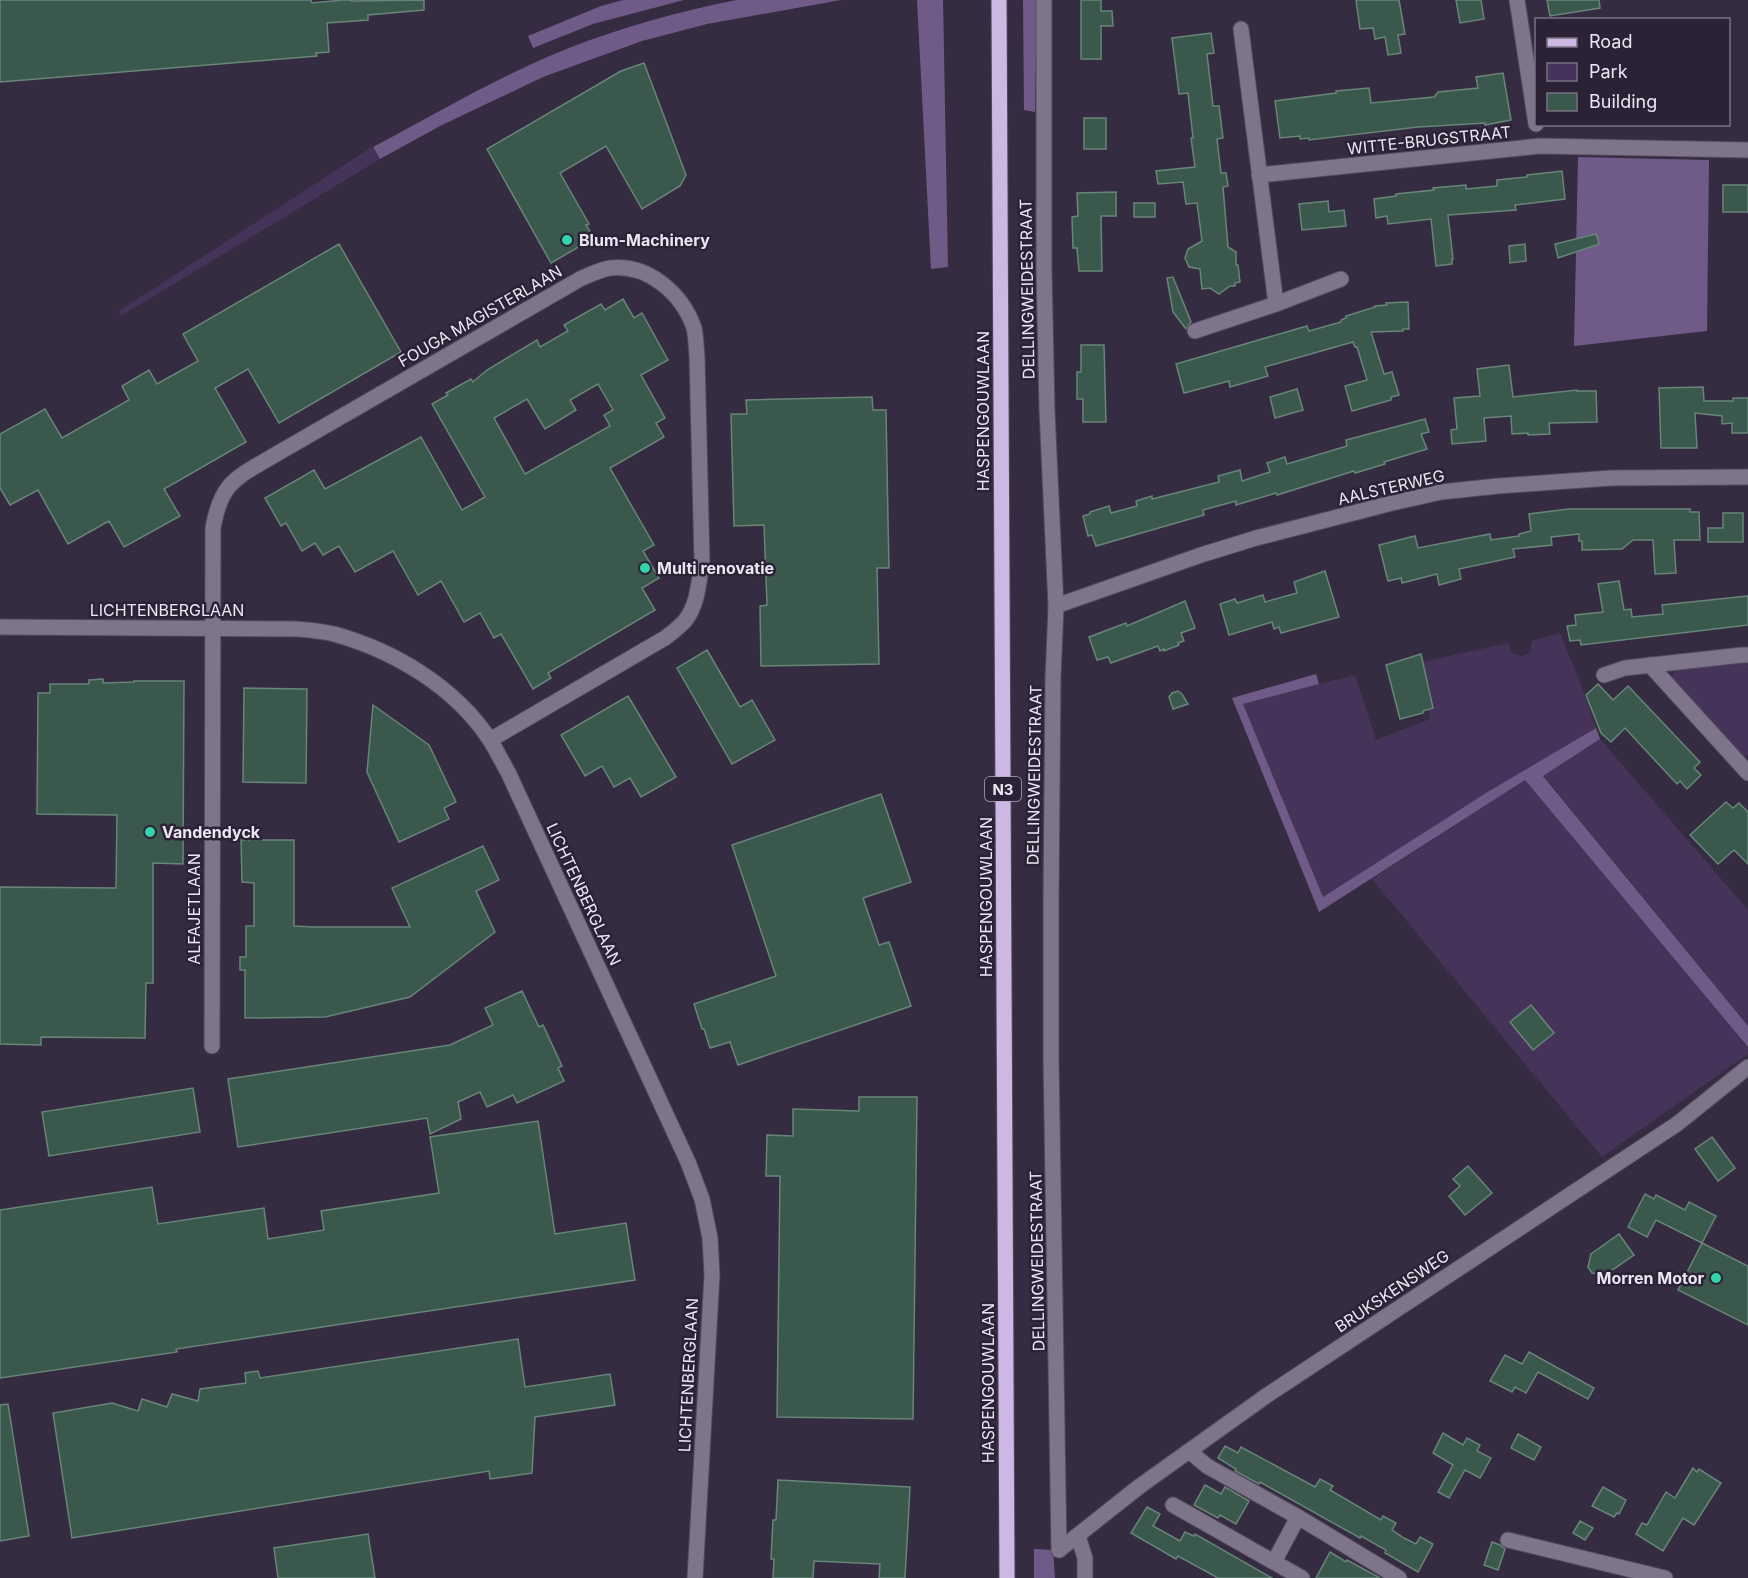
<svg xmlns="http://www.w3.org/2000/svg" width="1748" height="1578" viewBox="0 0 1748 1578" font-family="Inter,sans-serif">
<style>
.green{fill:#46335a}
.forest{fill:#705a87}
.building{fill:#3b584d;stroke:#678579;stroke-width:1.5;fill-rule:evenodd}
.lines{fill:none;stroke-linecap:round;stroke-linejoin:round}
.minor-casing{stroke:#534a5e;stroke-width:17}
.major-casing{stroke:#534a5e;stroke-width:17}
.minor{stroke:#7e758a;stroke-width:15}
.major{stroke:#ccb8e3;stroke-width:15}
.poi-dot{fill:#33d4a8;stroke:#2c2236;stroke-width:2}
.labels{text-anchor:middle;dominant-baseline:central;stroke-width:5;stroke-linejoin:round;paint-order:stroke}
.shield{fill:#2c2236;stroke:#b2abbb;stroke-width:1.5}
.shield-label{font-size:15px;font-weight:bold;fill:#ece6f4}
.street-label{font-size:16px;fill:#ece6f4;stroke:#2c2236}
.poi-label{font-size:16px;font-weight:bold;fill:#ece6f4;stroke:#2c2236;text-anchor:start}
</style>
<rect width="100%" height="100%" fill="#362c41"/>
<!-- green -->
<g class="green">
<path d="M 372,147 L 380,159 L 121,316 L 119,311 Z"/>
<path d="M 1560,633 L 1582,687 L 1596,728 L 1486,793 L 1323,897 L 1242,704 L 1355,675 L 1376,740 L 1430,719 L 1418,663 L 1508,643 L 1512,653 L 1521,656 L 1530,653 L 1532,641 Z"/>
<path d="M 1743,660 L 1748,666 L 1748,755 L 1745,757 L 1674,683 L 1672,676 L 1676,668 Z"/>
<path d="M 1600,739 L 1748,910 L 1748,1026 L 1543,775 Z"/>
<path d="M 1525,780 L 1748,1047 L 1748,1054 L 1602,1157 L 1372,879 Z"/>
</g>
<!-- forest -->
<g class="forest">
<path d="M 623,0 L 684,0 L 593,24 L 533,48 L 528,36 L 601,6 Z"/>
<path d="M 737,0 L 841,0 L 707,24 L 642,41 L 543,77 L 440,126 L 380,159 L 373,147 C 437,113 501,75 569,48 C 623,27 680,11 737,0 Z"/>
<path d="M 917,0 L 943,0 L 948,267 L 931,269 Z"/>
<path d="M 1023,0 L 1037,0 L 1035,112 L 1024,110 Z"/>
<path d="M 1578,157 L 1709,160 L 1707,331 L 1574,346 Z"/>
<path d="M 1316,674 L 1319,684 L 1243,704 L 1323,897 L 1486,793 L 1596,728 L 1600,739 L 1543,776 L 1748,1026 L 1748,1047 L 1525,780 L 1319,912 L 1232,698 Z"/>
<path d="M 1034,1549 L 1053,1550 L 1055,1578 L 1034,1578 Z"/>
</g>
<!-- building -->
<g class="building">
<path d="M 0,0 L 311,0 L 312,3 L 343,0 L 350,0 L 351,1 L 424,0 L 424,10 L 368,15 L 368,20 L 327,23 L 329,52 L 316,53 L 317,56 L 0,82 Z"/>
<path d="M 1081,0 L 1101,0 L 1101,11 L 1112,11 L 1113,26 L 1101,26 L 1101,59 L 1081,59 Z"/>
<path d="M 1356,0 L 1399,0 L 1405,34 L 1398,35 L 1401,53 L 1388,55 L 1385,37 L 1375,39 L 1373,28 L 1360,29 Z"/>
<path d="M 1456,0 L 1481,0 L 1484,19 L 1460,23 Z"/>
<path d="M 1547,0 L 1599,0 L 1600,8 L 1550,16 Z"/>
<path d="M 1211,33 L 1214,53 L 1207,54 L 1213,106 L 1219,106 L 1223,138 L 1217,139 L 1221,173 L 1226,173 L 1228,186 L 1223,187 L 1228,247 L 1236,252 L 1236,265 L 1238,265 L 1240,282 L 1235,283 L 1235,286 L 1230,286 L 1219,294 L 1210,288 L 1202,289 L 1200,269 L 1189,267 L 1185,258 L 1188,249 L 1202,241 L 1197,203 L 1186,204 L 1183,182 L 1158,184 L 1156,171 L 1195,167 L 1191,138 L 1193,138 L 1188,93 L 1179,94 L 1172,38 Z"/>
<path d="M 644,63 L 686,175 L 680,186 L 642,209 L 606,146 L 560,173 L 589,224 L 586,225 L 594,238 L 551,263 L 487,149 L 621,71 Z"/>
<path d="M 1503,73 L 1511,120 L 1485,125 L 1485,123 L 1418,127 L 1309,140 L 1309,138 L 1300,139 L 1300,136 L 1280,138 L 1275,101 L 1336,93 L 1336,91 L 1369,88 L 1371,103 L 1434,97 L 1438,92 L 1478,88 L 1476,77 Z"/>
<rect x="1084" y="118" width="22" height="31"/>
<path d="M 1562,171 L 1565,199 L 1515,205 L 1516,210 L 1448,215 L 1453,259 L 1452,259 L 1452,264 L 1436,266 L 1431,219 L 1388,224 L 1387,216 L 1376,218 L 1374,199 L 1396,196 L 1396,194 L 1434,190 L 1433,188 L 1466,185 L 1466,189 L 1497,186 L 1497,180 L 1527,177 L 1527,175 Z"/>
<rect x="1723" y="185" width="25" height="27"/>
<path d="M 1116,192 L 1116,216 L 1101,216 L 1102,271 L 1079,271 L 1077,248 L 1073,248 L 1072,217 L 1078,216 L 1077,193 Z"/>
<path d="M 1328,201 L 1329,212 L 1344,210 L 1346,226 L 1302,230 L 1299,204 Z"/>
<rect x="1134" y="203" width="21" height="14"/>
<path d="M 1596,234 L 1599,244 L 1558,258 L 1555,244 Z"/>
<path d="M 339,244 L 401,352 L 279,423 L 248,369 L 215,388 L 246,442 L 164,489 L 180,516 L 124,547 L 109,521 L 68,544 L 38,490 L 10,505 L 0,488 L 0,434 L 45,409 L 62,438 L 129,400 L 122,386 L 149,370 L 157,384 L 198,361 L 183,334 Z"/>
<path d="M 1525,244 L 1526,261 L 1510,263 L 1509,246 Z"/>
<path d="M 1173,277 L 1191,322 L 1186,329 L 1173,312 L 1167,278 Z"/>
<path d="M 623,299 L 634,318 L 642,313 L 668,360 L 641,375 L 665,418 L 656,423 L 664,437 L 610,468 L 654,545 L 643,551 L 659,578 L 642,588 L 655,610 L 548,673 L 551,678 L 533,689 L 501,634 L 494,638 L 480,613 L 464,622 L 441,581 L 418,595 L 393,551 L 355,572 L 339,546 L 323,555 L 315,543 L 302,551 L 286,523 L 281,526 L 265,498 L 314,470 L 325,489 L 421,437 L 462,510 L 485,497 L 432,404 L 448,395 L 446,393 L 471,379 L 473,382 L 487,370 L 537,340 L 540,347 L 568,331 L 564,325 L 601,304 L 605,310 ZM 598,384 L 613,410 L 604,415 L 610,426 L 525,474 L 494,418 L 527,399 L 545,429 L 576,410 L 570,400 Z"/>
<path d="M 1408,302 L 1409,329 L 1403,329 L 1403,331 L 1371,332 L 1384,374 L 1392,372 L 1399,395 L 1391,397 L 1391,400 L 1352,411 L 1345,386 L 1367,380 L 1357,347 L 1355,347 L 1353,342 L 1265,367 L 1268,376 L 1230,387 L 1229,381 L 1184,393 L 1176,364 L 1307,326 L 1309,331 L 1341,322 L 1341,320 L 1346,318 L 1346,316 L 1375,307 L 1375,306 L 1387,305 L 1386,303 Z"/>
<path d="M 1081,345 L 1104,345 L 1106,422 L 1083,422 L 1083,399 L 1077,399 L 1077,372 L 1081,372 Z"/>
<path d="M 1509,365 L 1513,397 L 1577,390 L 1577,391 L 1596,391 L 1597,422 L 1549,423 L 1550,434 L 1528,435 L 1528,433 L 1512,434 L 1511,416 L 1484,418 L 1486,441 L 1452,444 L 1451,430 L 1457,429 L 1454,398 L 1480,396 L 1477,369 Z"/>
<path d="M 1703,387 L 1704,401 L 1733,401 L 1733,398 L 1748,398 L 1748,433 L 1732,433 L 1732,423 L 1722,424 L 1722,416 L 1695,413 L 1697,448 L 1661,448 L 1659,388 Z"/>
<path d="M 1297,389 L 1303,410 L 1275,418 L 1270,397 Z"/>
<path d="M 872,397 L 873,410 L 886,410 L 888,520 L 889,568 L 877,568 L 879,664 L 761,666 L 760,606 L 767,605 L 764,525 L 734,526 L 731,414 L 747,414 L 746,400 Z"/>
<path d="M 1425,419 L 1429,432 L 1421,434 L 1427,449 L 1384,462 L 1385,464 L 1355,473 L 1354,471 L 1277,495 L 1276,493 L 1236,505 L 1236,501 L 1203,510 L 1204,515 L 1096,546 L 1092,535 L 1088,536 L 1083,516 L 1090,514 L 1090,512 L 1109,506 L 1111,513 L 1137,506 L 1136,501 L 1152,496 L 1152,499 L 1219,482 L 1218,476 L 1240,470 L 1242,481 L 1270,472 L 1267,463 L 1285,457 L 1287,464 L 1347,446 L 1346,440 Z"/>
<path d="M 1569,509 L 1690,509 L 1690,512 L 1699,512 L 1700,540 L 1674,540 L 1676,573 L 1655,574 L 1653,540 L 1633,540 L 1622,549 L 1582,550 L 1582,541 L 1579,541 L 1579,534 L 1551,537 L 1552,545 L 1513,549 L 1515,557 L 1459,569 L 1461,579 L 1439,585 L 1437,574 L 1402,583 L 1401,578 L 1388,581 L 1379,545 L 1415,536 L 1418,548 L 1490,534 L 1491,540 L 1519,536 L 1519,534 L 1531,531 L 1529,514 Z"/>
<path d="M 1723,513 L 1743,513 L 1743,542 L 1708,542 L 1708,528 L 1723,528 Z"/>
<path d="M 1325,571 L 1339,617 L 1281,633 L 1279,627 L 1274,629 L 1272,622 L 1229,635 L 1220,604 L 1235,599 L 1237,603 L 1263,595 L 1265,602 L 1297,593 L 1294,582 Z"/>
<path d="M 1619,581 L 1624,610 L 1631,609 L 1632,617 L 1663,614 L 1662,605 L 1748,596 L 1748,625 L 1581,645 L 1580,640 L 1570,641 L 1567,626 L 1576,625 L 1575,615 L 1603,612 L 1598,584 Z"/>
<path d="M 1185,601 L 1195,628 L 1181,633 L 1184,641 L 1178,643 L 1179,645 L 1164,651 L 1164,649 L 1160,651 L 1158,646 L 1111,663 L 1108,657 L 1097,660 L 1089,637 L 1126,623 L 1127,626 Z"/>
<path d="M 707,650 L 740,707 L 752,700 L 775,740 L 732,764 L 677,668 Z"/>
<path d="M 1421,654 L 1433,708 L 1423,711 L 1423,713 L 1400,719 L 1386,665 Z"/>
<path d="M 103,679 L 103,683 L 134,682 L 134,681 L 184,681 L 183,864 L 153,863 L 153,983 L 146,983 L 145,1038 L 41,1037 L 41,1045 L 0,1044 L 0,887 L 116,888 L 117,815 L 37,814 L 38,693 L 50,693 L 50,684 L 89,684 L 89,680 Z"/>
<path d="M 1598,684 L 1613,700 L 1628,686 L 1700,762 L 1694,768 L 1701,775 L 1687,789 L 1680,781 L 1677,784 L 1625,728 L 1611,742 L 1601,733 L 1586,695 Z"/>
<path d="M 244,688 L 307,689 L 306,783 L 243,782 Z"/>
<path d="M 1178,691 L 1182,694 L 1188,704 L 1173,709 L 1169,697 L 1172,693 Z"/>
<path d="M 628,696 L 676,777 L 641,797 L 630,778 L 614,787 L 602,766 L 585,776 L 561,735 Z"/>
<path d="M 373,705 L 429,745 L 456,802 L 444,808 L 449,819 L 399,842 L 367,772 Z"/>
<path d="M 881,794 L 911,882 L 863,898 L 879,945 L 889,942 L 911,1006 L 738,1065 L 730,1042 L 710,1048 L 704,1029 L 702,1029 L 694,1004 L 776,976 L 732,845 Z"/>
<path d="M 1726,802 L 1733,808 L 1739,803 L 1748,812 L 1748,864 L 1734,850 L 1718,864 L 1690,835 Z"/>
<path d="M 241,840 L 294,840 L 294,926 L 313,927 L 410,927 L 392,888 L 483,846 L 499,880 L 476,891 L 495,932 L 410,997 L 325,1017 L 245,1018 L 245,970 L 240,970 L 240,957 L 246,957 L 246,926 L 254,926 L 254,883 L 242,882 Z"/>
<path d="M 522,991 L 539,1027 L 543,1025 L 562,1066 L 558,1068 L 564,1081 L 517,1103 L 513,1095 L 487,1107 L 480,1092 L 458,1102 L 461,1119 L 430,1134 L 427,1118 L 238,1147 L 228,1079 L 450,1045 L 493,1025 L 485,1008 Z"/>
<path d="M 1531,1005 L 1554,1033 L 1533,1050 L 1510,1022 Z"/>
<path d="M 193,1088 L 200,1132 L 49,1156 L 42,1112 Z"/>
<path d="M 859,1097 L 917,1097 L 913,1419 L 777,1417 L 780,1176 L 766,1176 L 767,1135 L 793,1136 L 793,1109 L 859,1111 Z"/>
<path d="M 538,1121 L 555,1234 L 626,1223 L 635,1280 L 176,1349 L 177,1352 L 0,1378 L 0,1210 L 152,1187 L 158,1224 L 264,1208 L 268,1239 L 324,1230 L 321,1211 L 439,1193 L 430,1137 Z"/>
<path d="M 1712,1137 L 1735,1168 L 1718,1181 L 1695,1149 Z"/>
<path d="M 1468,1166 L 1492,1193 L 1465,1215 L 1449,1196 L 1460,1186 L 1453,1179 Z"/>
<path d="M 1645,1194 L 1654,1199 L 1656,1195 L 1685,1210 L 1689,1202 L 1716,1216 L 1702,1243 L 1656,1220 L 1647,1237 L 1628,1227 Z"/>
<path d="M 1619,1234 L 1634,1255 L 1605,1275 L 1592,1273 L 1588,1267 L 1591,1254 Z"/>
<path d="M 1702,1243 L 1748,1266 L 1748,1325 L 1678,1290 Z"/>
<path d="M 518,1339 L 525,1387 L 610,1374 L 615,1405 L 535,1417 L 532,1473 L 490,1479 L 489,1471 L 72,1538 L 53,1413 L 112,1403 L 138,1411 L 142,1399 L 167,1407 L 172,1394 L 198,1401 L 200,1389 L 246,1383 L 245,1373 L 258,1371 L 260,1378 Z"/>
<path d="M 1529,1352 L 1594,1388 L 1588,1399 L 1538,1372 L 1526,1393 L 1515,1387 L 1512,1392 L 1490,1381 L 1505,1355 L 1522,1364 Z"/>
<path d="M 8,1404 L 29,1536 L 0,1541 L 0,1405 Z"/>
<path d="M 1443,1433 L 1463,1445 L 1467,1438 L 1480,1445 L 1477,1451 L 1491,1458 L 1480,1478 L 1465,1470 L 1449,1498 L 1438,1492 L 1453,1465 L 1433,1453 Z"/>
<path d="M 1518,1434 L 1541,1447 L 1534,1460 L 1511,1448 Z"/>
<path d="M 1225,1446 L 1238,1453 L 1241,1447 L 1315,1487 L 1320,1479 L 1333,1486 L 1330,1490 L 1381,1520 L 1383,1516 L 1396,1523 L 1392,1530 L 1404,1538 L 1416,1544 L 1420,1537 L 1433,1544 L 1418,1572 L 1385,1553 L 1386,1550 L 1361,1536 L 1360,1538 L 1260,1482 L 1259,1484 L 1235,1471 L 1236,1469 L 1218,1458 Z"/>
<path d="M 1693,1468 L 1697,1472 L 1699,1469 L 1721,1483 L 1694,1525 L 1683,1518 L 1663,1551 L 1636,1534 L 1642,1523 L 1647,1525 L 1666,1492 L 1675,1498 Z"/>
<path d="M 778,1480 L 910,1487 L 905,1578 L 879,1578 L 880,1564 L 814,1561 L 813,1578 L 773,1578 L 774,1559 L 771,1559 L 773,1520 L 776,1520 Z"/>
<path d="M 1205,1485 L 1221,1494 L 1225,1487 L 1249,1501 L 1236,1524 L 1220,1515 L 1218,1518 L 1194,1505 Z"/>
<path d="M 1603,1487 L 1626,1500 L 1619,1514 L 1617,1513 L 1614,1517 L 1592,1506 Z"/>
<path d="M 1147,1507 L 1160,1514 L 1153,1526 L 1180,1541 L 1185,1532 L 1194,1536 L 1195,1534 L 1272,1578 L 1218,1578 L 1178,1556 L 1176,1559 L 1131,1533 Z"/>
<path d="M 1580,1521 L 1593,1528 L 1585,1540 L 1573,1533 Z"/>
<path d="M 368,1534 L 375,1578 L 278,1578 L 274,1548 Z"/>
<path d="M 1492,1542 L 1500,1545 L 1505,1549 L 1498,1570 L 1484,1565 Z"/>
<path d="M 1330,1552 L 1346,1562 L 1347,1560 L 1380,1578 L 1316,1578 Z"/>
</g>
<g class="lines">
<defs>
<g id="minor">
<path d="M 1044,0 L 1044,270 L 1047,410 L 1056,606 L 1053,678 L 1051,901 L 1051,1059 L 1059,1550"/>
<path d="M 1517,0 L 1536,124"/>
<path d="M 1241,29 L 1276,304"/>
<path d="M 1259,175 L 1540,146 L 1748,150"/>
<path d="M 1195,331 L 1276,304 L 1341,279"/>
<path d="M 1056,606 L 1201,555 L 1256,538 L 1392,503 L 1441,492 L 1498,486 L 1611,478 L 1748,477"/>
<path d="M 0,627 L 297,629 C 309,630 322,631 334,634 C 395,651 455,687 490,740 C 497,751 502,762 508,772 L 688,1162 L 702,1199 L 710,1238 L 712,1275 L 695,1578"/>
<path d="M 1650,665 L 1748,773"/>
<path d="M 1604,675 L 1625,668 L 1742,655 L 1748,655"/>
<path d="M 212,1046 L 213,528 C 221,482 236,478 273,456 L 580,279 C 589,275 599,270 610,268 C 648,264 682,293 694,328 C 696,336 696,347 697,356 L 702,561 C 699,581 698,606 684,622 C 678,628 672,633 665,638 L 490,740"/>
<path d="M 1189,1451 L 1207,1466 L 1298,1517 L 1399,1578"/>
<path d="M 1173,1505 L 1302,1578"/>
<path d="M 1078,1536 L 1085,1558 L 1085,1578"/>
<path d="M 1508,1540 L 1665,1578"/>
<path d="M 1059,1550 L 1140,1486 L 1266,1396 L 1677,1124 L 1748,1067"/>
<path d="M 1274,1562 L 1298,1517"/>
</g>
<path id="major" d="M 999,0 L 1007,1578"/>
</defs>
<!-- minor casing -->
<use href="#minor" class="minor-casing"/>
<!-- major casing -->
<use href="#major" class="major-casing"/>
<!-- minor -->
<use href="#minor" class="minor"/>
<!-- major -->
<use href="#major" class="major"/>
</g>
<!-- markers -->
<g class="poi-dot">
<circle cx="567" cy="240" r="6"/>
<circle cx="645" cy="568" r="6"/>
<circle cx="150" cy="832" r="6"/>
<circle cx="1716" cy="1278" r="6"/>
</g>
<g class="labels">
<!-- shield labels -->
<rect class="shield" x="985" y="777" width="36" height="24" rx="4.5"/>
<g class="shield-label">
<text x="1003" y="789">N3</text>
</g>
<!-- street labels -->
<g class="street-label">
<text transform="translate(1429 140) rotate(-6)">WITTE-BRUGSTRAAT</text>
<text transform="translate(1027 289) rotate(-91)">DELLINGWEIDESTRAAT</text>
<text transform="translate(480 316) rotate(-30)">FOUGA MAGISTERLAAN</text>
<text transform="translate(983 411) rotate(-90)">HASPENGOUWLAAN</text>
<text transform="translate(1391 487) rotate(-13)">AALSTERWEG</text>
<text x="167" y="610">LICHTENBERGLAAN</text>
<text transform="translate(1034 775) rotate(-89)">DELLINGWEIDESTRAAT</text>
<text transform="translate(584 894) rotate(65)">LICHTENBERGLAAN</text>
<text transform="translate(986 897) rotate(-90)">HASPENGOUWLAAN</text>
<text transform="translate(194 909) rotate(-90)">ALFAJETLAAN</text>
<text transform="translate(1037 1261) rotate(-91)">DELLINGWEIDESTRAAT</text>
<text transform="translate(1392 1291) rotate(-34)">BRUKSKENSWEG</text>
<text transform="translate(688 1375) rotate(-87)">LICHTENBERGLAAN</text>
<text transform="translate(988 1383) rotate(-90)">HASPENGOUWLAAN</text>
</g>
<!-- poi labels -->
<g class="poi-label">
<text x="579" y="240">Blum-Machinery</text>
<text x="657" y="568">Multi renovatie</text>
<text x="162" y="832">Vandendyck</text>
<text x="1704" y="1278" text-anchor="end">Morren Motor</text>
</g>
</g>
<!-- legend -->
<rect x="1535" y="18" width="195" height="108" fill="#2c2236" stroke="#797082" stroke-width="1.5"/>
<rect x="1547" y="38" width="30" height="9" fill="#ccb8e3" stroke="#797082" stroke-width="1.5"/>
<text x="1589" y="48" font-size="18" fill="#ece6f4">Road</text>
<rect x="1547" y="63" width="30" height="18" fill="#46335a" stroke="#797082" stroke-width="1.5"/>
<text x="1589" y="78" font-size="18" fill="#ece6f4">Park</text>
<rect x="1547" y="93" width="30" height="18" fill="#3b584d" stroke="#797082" stroke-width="1.5"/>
<text x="1589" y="108" font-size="18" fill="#ece6f4">Building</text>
</svg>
